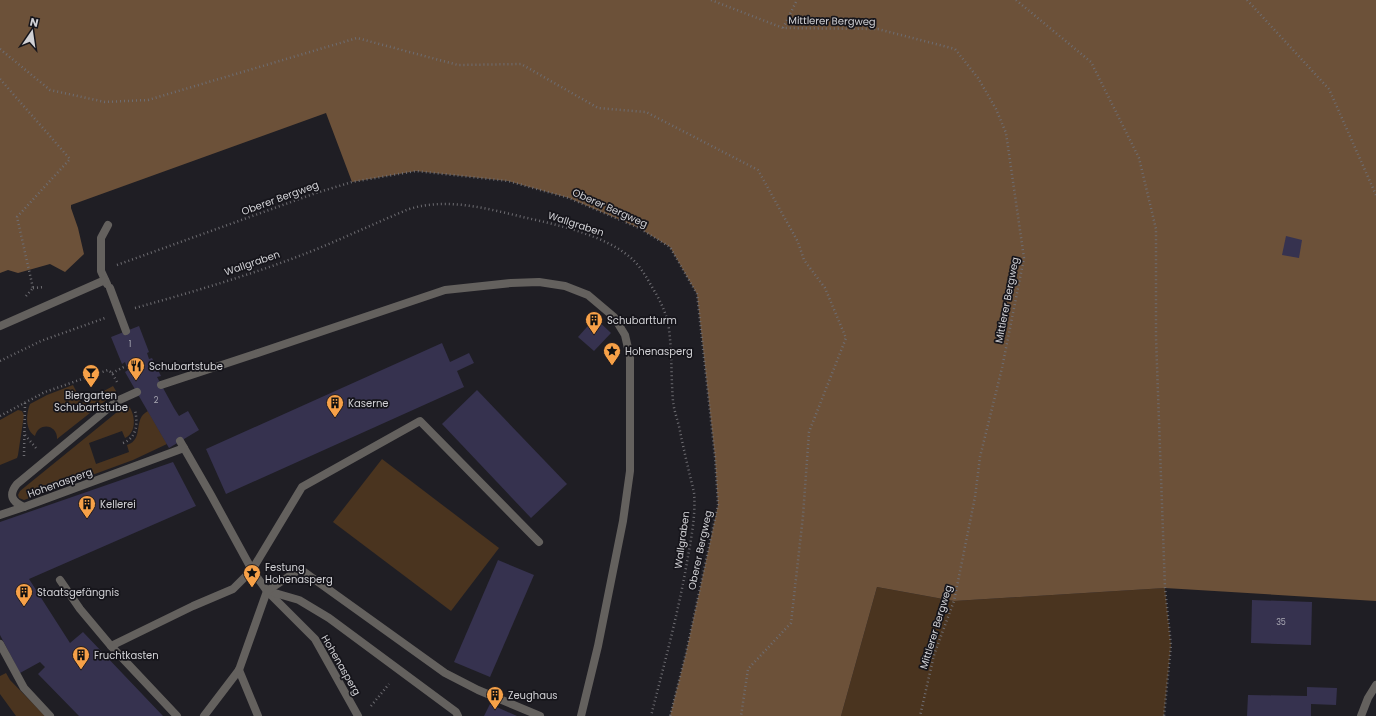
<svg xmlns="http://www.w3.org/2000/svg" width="1376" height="716" viewBox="0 0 1376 716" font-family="Poppins,sans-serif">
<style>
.green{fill:#4a341f}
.forest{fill:#6c5139}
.building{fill:#36324f}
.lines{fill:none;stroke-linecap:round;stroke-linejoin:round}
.path{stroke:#6e6d72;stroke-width:2.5;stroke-dasharray:1 3;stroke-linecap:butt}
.lane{stroke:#64615e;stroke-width:8}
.street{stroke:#64615e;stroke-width:8}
.lane-bridge{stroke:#64615e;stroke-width:8}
.labels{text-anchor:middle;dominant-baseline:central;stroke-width:3.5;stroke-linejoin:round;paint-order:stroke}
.number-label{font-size:8px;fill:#aaa9b4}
.street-label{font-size:10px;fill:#d1d1d5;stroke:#16151b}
.poi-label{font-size:10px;fill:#d1d1d5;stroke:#16151b;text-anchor:start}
</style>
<rect width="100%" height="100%" fill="#1f1e24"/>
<!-- green -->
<g class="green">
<path d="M 73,385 L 82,403 L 113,386 L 116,391 L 114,394 L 57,439 C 58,425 39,421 35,436 C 25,430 26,414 30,404 L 47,395 Z"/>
<path d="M 127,404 C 136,413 137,433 125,438 L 122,431 L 89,443 L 96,464 L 129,452 L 127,445 C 145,439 132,419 148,411 L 167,444 L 133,460 L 24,500 L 19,498 L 18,495 L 20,491 Z"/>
<path d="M 18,410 L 22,411 L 24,415 L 18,455 L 17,458 L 0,465 L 0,420 Z"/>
<path d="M 382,459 L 499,548 L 451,611 L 333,522 Z"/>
<path d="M 877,587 L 954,601 L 1165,588 L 1171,645 L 1164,716 L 841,716 Z"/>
<path d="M 6,673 L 10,680 L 45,716 L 16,716 L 0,694 L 0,676 Z"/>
</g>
<!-- forest -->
<path class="forest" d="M 0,0 L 1376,0 L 1376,601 L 1165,588 L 954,601 L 877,587 L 841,716 L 670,716 L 686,653 L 718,505 L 715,457 L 697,294 L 670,247 L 639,228 L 569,198 L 508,181 L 416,171 L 352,182 L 326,113 L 71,205 L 71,208 L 78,228 L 84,254 L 65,272 L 50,264 L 18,273 L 8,270 L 0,273 Z"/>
<!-- building -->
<g class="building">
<path d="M 1286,236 L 1302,240 L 1299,258 L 1282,255 Z"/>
<path d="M 595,318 L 611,333 L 594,351 L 578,337 Z"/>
<path d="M 139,326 L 149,352 L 147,353 L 149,359 L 152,358 L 161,376 L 157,377 L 174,408 L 179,416 L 188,411 L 199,430 L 169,448 L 125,372 L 128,370 L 125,362 L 122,364 L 111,337 Z"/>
<path d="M 442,343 L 450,362 L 469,353 L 474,363 L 457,371 L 464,387 L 226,494 L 206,449 Z"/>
<path d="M 477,390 L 567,484 L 531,518 L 442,424 Z"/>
<path d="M 173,462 L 196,506 L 29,579 L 70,643 L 83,632 L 163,716 L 79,716 L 38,674 L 45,667 L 40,662 L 20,673 L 0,635 L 0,522 Z"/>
<path d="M 498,560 L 534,575 L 490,677 L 454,662 Z"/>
<path d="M 1252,600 L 1312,602 L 1311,645 L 1251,643 Z"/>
<path d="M 1307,687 L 1337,688 L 1336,705 L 1311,704 L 1311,716 L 1247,716 L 1248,695 L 1307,696 Z"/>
<path d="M 490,704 L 517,716 L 484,716 Z"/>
</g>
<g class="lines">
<!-- path -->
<g class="path">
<path d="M 711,0 L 783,28 L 878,29 L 955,49 L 978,78 L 996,109 L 1006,133 L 1024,258 L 1002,368 L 980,457 L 975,497 L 954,601 L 934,655 L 920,716"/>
<path d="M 1016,0 L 1091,62 L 1139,158 L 1156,229 L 1156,338 L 1165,588 L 1171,645 L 1164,716"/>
<path d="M 1247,0 L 1329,89 L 1376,195"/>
<path d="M 783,28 L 797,0"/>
<path d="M 0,49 L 50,90 L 105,102 L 148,100 L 357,38 L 458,65 L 521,64 L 598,108 L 646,112 L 758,170 L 798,242 L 804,260 L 825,288 L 846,338 L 809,432 L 803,516 L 791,623 L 748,669 L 741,716"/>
<path d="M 0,79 L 70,159 L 17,217 L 33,288"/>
<path d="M 117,265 L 316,193 L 352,182 L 416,171 L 508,181 L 569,198 L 639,228 L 670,247 L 697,294 L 715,457 L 718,505 L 686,653 L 670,716"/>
<path d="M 33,288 L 44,287"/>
<path d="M 26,296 L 33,288"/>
<path d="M 135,308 C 196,291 258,273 317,249 C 348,236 378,222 409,209 C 449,197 488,209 527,218 C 559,225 606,236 631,258 C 640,266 646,276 652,287 C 660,300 667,314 669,329 C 672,353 671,377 673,401 C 674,411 678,421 680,431 C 684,451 689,472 694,492 C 696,516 691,539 687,562 C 678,614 664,665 651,716"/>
<path d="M 0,361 L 41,341 L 105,318"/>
<path d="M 112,373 L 126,366"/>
<path d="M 0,416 L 45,392 L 108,370 L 112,373 L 117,382"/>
<path d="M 25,435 L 36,448"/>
<path d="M 123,443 C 137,438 138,423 135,410"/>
<path d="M 24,456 L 25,403"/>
<path d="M 371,706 L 389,684"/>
</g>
<!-- lane -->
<g class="lane">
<path d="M 107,284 L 101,271 L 101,238 L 108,225"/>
<path d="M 0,326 L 105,280"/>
<path d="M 161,385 L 258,353 L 445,290 L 511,283 L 539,282 L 565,286 L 588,295 L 614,317 L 625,335 L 630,357 L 630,471 L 623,521 L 598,646 L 581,716"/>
<path d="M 137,392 L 117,401 L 17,484 C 8,495 12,502 24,507 L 184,448 L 180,441"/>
<path d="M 184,448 L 211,495 L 252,570 L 267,591 L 315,639 L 358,716"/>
<path d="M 0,515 L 24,507"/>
<path d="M 60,580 L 80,609 L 111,646"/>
<path d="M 268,591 L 299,600 L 329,618 L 456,712 L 458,716"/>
<path d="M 0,644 L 24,688 L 50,716"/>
<path d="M 239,670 L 258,716"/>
<path d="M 177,716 L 111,646 L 193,606 L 233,589 L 252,570 L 302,487 L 420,421 L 539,542"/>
<path d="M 204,716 L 239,670 L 267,591 L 300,569 L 445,673 L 478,690 L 540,716"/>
</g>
<!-- street -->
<path class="street" d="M 1361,716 L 1368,698 L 1376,685"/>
<!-- lane-bridge -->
<path class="lane-bridge" d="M 110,288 L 126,331"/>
</g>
<!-- icons -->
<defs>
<symbol id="building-pin" viewBox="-11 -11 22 30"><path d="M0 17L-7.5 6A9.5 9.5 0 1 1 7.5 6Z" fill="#f7a148" stroke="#16151b"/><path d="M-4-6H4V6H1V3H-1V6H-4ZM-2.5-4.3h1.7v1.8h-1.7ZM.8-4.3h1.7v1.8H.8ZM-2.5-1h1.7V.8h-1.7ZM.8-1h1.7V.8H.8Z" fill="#111"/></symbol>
<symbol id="sight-pin" viewBox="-11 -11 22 30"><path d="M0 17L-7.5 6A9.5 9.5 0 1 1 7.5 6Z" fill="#f7a148" stroke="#16151b"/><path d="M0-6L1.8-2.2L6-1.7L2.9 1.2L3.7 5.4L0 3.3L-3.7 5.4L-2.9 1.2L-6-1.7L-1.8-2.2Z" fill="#111"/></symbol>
<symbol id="restaurant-pin" viewBox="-11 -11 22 30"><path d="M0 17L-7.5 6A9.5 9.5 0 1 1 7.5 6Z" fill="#f7a148" stroke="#16151b"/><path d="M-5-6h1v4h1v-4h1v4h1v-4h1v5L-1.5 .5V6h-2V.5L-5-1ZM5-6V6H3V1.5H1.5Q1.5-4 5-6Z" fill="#111"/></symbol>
<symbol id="bar-pin" viewBox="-11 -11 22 30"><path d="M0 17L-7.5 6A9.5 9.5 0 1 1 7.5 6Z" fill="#f7a148" stroke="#16151b"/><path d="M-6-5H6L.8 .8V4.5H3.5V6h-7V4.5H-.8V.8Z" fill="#111"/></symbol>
</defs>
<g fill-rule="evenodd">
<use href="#building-pin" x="584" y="310" width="20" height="27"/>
<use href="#sight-pin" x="602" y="341" width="20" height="27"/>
<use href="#restaurant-pin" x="126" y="356" width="20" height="27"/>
<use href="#bar-pin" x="81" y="363" width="20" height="27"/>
<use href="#building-pin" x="325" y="393" width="20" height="27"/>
<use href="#building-pin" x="77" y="494" width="20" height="27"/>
<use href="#sight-pin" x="242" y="563" width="20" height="27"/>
<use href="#building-pin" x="14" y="582" width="20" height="27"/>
<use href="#building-pin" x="71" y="645" width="20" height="27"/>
<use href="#building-pin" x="485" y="685" width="20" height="27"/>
</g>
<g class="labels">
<!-- number labels -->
<g class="number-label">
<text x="130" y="344">1</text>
<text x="156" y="400">2</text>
<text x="1281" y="622">35</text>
</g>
<!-- street labels -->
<g class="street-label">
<text transform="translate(832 21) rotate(1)">Mittlerer Bergweg</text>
<text transform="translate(280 198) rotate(-20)">Oberer Bergweg</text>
<text transform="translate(610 208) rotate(24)">Oberer Bergweg</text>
<text transform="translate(576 224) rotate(18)">Wallgraben</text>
<text transform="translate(252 263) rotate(-19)">Wallgraben</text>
<text transform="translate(1007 300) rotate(-79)">Mittlerer Bergweg</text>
<text transform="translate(60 483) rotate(-20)">Hohenasperg</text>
<text transform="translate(682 540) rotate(-82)">Wallgraben</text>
<text transform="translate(700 550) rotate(-78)">Oberer Bergweg</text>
<text transform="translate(936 627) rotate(-73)">Mittlerer Bergweg</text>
<text transform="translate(341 665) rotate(60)">Hohenasperg</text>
</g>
<!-- poi labels -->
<g class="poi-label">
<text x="607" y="320">Schubartturm</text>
<text x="625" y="351">Hohenasperg</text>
<text x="149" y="366">Schubartstube</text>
<text x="91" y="395" text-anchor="middle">Biergarten<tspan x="91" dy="12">Schubartstube</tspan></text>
<text x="348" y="403">Kaserne</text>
<text x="100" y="504">Kellerei</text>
<text x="265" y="567">Festung<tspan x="265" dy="12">Hohenasperg</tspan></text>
<text x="37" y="592">Staatsgefängnis</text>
<text x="94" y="655">Fruchtkasten</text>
<text x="508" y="695">Zeughaus</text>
</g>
</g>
<!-- north arrow -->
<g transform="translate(32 32) rotate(13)" stroke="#16151b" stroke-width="3" paint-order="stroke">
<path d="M0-3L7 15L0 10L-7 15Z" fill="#d1d1d5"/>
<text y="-6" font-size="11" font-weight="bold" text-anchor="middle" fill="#d1d1d5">N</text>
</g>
</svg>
